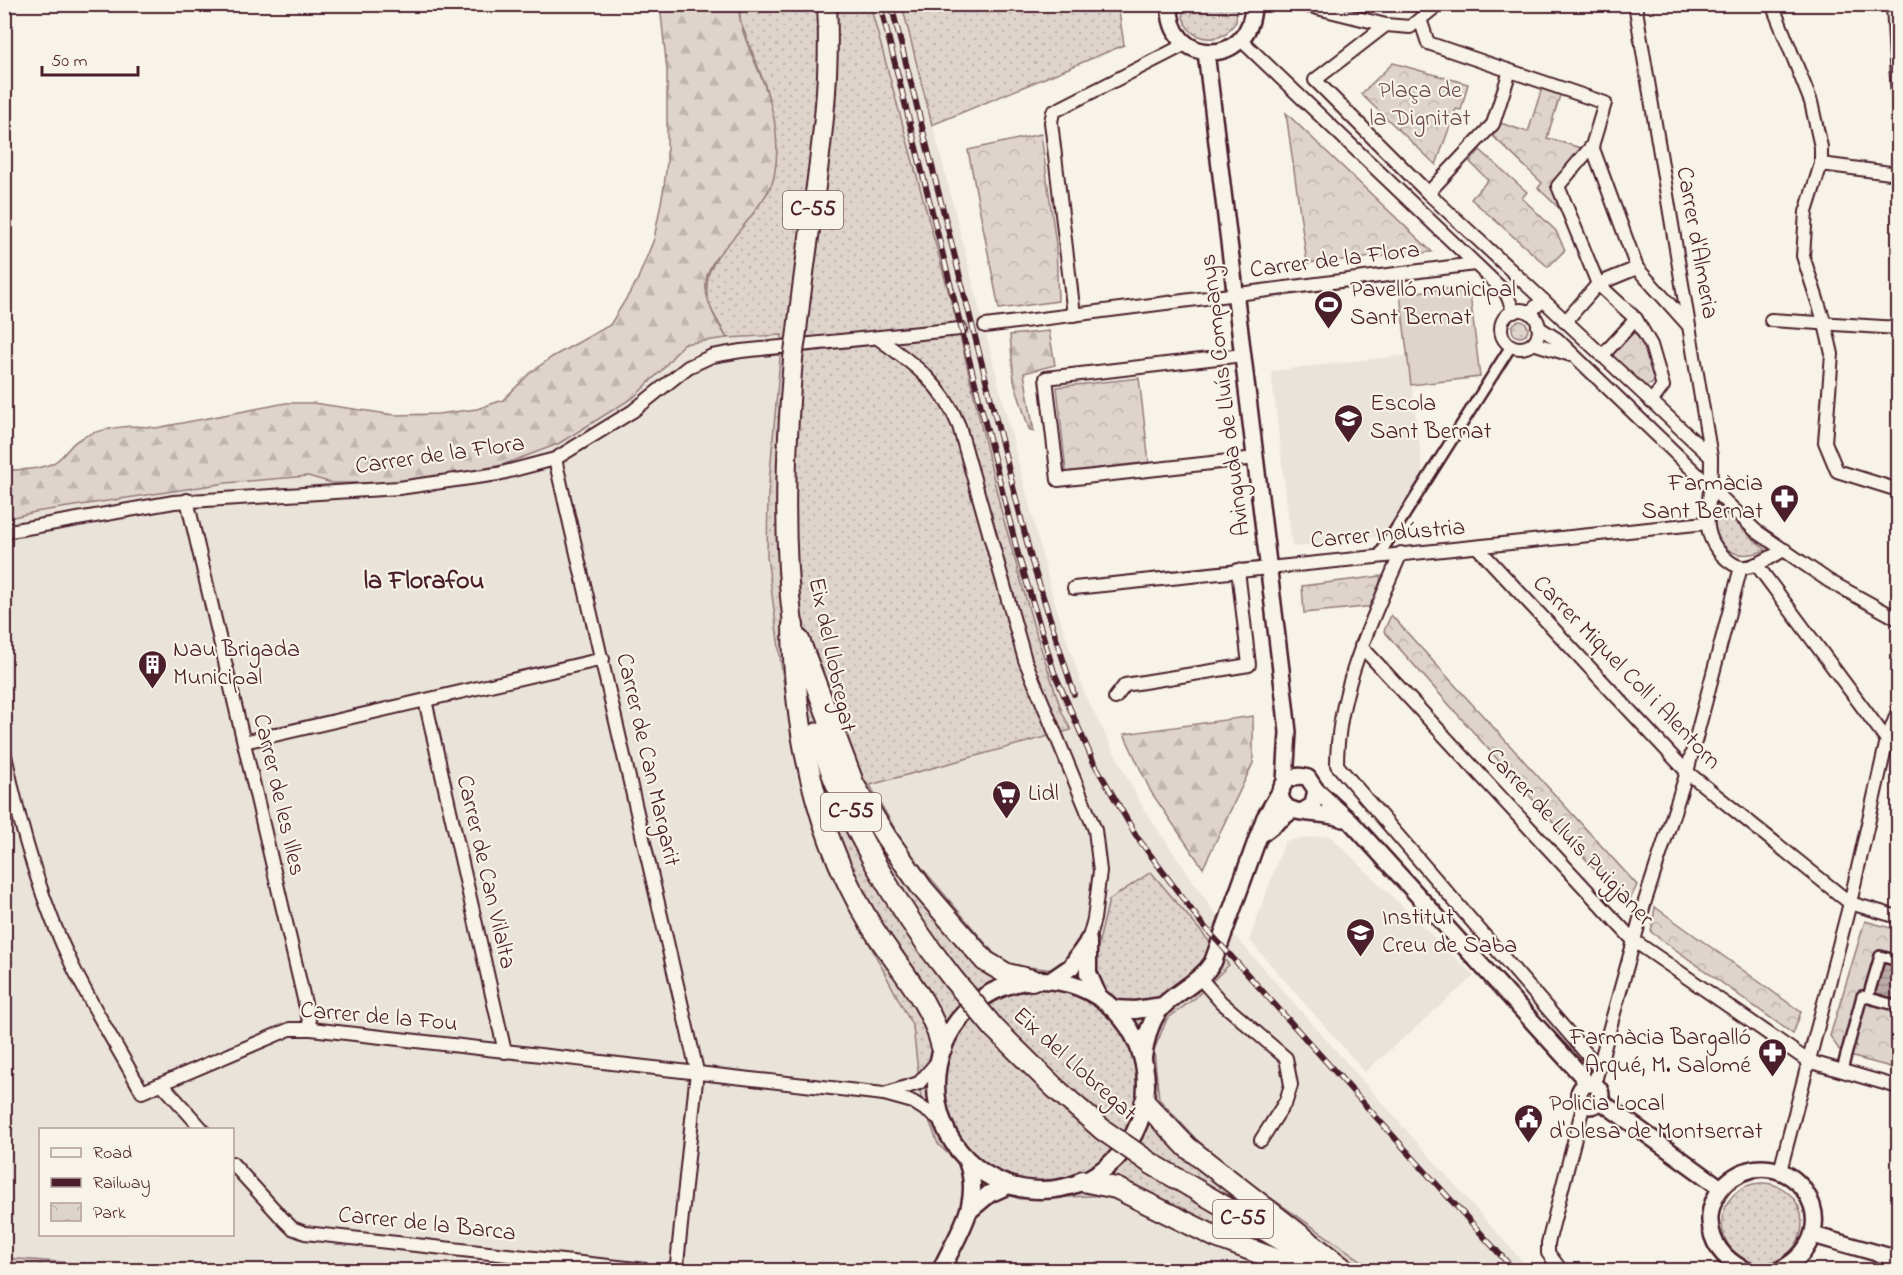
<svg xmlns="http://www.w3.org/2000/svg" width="1903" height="1275" viewBox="0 0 1903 1275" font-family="'Indie Flower',sans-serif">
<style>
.built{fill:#eae3da;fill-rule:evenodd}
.grass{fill:url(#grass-dots);stroke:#947a7c;stroke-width:1.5}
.forest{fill:url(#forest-firs);stroke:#947a7c;stroke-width:1.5}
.park{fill:url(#park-crowns);stroke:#947a7c;stroke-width:1.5}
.garden{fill:#ded4cc;stroke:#947a7c;stroke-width:1.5}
.water{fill:url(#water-rules);stroke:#8e7275;stroke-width:1.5}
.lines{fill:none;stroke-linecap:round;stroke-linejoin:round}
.minor-tunnel{stroke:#d4c9c2;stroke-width:12;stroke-dasharray:12 6;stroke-linecap:butt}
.pedestrian-casing{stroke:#4a1f2b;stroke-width:14}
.minor-casing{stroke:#4a1f2b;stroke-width:16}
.tertiary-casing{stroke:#4a1f2b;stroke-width:20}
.secondary-casing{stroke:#4a1f2b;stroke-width:21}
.primary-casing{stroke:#4a1f2b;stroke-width:22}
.trunk-casing{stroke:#4a1f2b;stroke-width:24}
.pedestrian{stroke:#f7f3e8;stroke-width:9}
.minor{stroke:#f7f3e8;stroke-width:12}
.tertiary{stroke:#f7f3e8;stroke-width:15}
.secondary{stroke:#f7f3e8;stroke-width:16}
.primary{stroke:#f7f3e8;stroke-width:18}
.trunk{stroke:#f7f3e8;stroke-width:20}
.rail-casing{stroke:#4a1f2b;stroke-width:6}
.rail{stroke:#f7f3e8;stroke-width:4;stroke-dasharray:11;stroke-linecap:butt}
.primary-bridge-casing{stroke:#4a1f2b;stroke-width:22;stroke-linecap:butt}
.trunk-bridge-casing{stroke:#4a1f2b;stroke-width:24;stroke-linecap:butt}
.primary-bridge{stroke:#f7f3e8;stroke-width:18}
.trunk-bridge{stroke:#f7f3e8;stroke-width:20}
.labels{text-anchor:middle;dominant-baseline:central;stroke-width:4.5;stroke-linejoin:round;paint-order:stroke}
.shield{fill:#f7f3e8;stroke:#7e5f64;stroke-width:1.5}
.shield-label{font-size:22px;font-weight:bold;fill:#4a1f2b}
.park-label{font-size:24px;fill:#6f4c53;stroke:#f7f3e8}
.street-label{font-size:24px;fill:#4a1f2b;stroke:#f7f3e8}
.poi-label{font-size:24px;fill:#4a1f2b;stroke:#f7f3e8;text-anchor:start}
.neighbourhood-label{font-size:26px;font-weight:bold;fill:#4a1f2b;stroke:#f7f3e8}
</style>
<defs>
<pattern id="grass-dots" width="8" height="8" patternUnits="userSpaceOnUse" patternTransform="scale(1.5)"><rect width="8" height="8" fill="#ded4cc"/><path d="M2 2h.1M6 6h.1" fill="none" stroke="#c0b6af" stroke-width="1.8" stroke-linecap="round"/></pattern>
<pattern id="forest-firs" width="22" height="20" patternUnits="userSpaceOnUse" patternTransform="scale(1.5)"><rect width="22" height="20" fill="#ded4cc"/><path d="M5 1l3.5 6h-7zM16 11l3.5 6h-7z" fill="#c0b6af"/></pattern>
<pattern id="park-crowns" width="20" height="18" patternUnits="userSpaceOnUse" patternTransform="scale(1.5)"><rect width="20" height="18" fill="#ded4cc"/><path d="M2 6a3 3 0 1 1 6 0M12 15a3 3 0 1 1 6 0" fill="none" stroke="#c0b6af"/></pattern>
<pattern id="water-rules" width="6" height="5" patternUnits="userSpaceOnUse" patternTransform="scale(1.5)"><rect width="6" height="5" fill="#bcaaa7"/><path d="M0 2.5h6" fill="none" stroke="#9b8a88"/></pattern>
</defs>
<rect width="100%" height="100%" fill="#f7f3e8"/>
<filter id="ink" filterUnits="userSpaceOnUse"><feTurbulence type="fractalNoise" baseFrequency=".0167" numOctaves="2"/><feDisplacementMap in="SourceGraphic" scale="12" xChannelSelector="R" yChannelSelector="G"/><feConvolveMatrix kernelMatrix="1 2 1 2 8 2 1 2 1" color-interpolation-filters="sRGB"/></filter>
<g filter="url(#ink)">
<!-- built -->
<g class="built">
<path d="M 902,4 L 1052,594 L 1085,695 L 1143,808 L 1217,916 L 1530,1270 L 1375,1270 L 1242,1178 L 1196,1139 L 1159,1099 L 1154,1050 L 1167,1019 L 1194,999 L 1229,965 L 1210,942 L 1198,931 L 1099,939 L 1097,950 L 1055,970 L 1003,964 L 907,850 L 870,784 L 1071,729 L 1062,712 L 1033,624 L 1001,510 L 956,319 L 870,5 Z"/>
<path d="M 782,335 L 768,495 L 767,556 L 783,679 L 795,750 L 836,880 L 913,1027 L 921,1098 L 938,1144 L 981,1186 L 1020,1199 L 1114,1195 L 1279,1270 L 113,1270 L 99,1265 L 5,1258 L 4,519 L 35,512 L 226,483 L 308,476 L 319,479 L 445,476 L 502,465 L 558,444 L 634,397 L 662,370 L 683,344 L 695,341 ZM 40,1130 L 232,1130 L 232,1234 L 40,1234 Z"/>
<path d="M 1408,355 L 1423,474 L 1383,536 L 1292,547 L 1271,371 Z"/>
<path d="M 1329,835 L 1474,976 L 1365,1072 L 1249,940 L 1285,841 Z"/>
</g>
<!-- grass -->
<g class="grass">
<path d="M 740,5 L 870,5 L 956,319 L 1001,510 L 1033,624 L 1062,712 L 1071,730 L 870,785 L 907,850 L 1003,964 L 1055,970 L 1097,950 L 1109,900 L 1151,872 L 1229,965 L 1194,999 L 1167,1019 L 1154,1050 L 1159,1099 L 1196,1139 L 1242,1178 L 1375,1270 L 1279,1270 L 1114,1195 L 1020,1199 L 981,1186 L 938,1144 L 921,1098 L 913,1027 L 836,880 L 795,750 L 783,679 L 767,556 L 768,495 L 782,335 L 727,338 L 706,300 L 708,275 L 719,252 L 769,191 L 776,154 L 766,88 L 740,20 Z"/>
<path d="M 902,5 L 1118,5 L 1124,45 L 932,125 Z"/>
<path d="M 1183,5 L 1237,5 L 1236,22 L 1226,34 C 1203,46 1179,31 1183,5 Z"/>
<circle cx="1520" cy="329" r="8"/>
<path d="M 1715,504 L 1766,550 C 1727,565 1710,540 1715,504 Z"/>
<circle cx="1762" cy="1223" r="40"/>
</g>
<!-- forest -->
<g class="forest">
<path d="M 660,5 L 740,5 C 735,25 758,66 765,87 C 776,116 780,147 774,177 C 772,188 765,196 759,205 C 722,262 679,265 727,338 L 683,344 L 662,370 L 634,397 L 558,444 L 502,465 L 406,483 L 332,483 L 308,476 L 226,483 L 35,512 L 5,519 L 4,470 C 20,470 36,470 51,464 C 63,460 68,446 78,440 C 99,427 133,424 156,428 L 286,403 L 313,403 L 395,415 L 438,414 L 477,409 L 503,400 L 530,373 L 552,357 L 610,325 L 637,281 L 654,239 L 664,187 L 667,162 L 667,70 Z"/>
<path d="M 1049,331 L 1055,365 L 1024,373 L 1034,432 L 1029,429 L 1014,381 L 1010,335 Z"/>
<path d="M 1253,716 L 1253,763 L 1203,868 L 1151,792 L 1124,734 Z"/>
<path d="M 5,1258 L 99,1265 L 113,1270 L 5,1270 Z"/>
</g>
<!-- park -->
<g class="park">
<path d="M 1393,63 L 1468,84 L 1461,110 L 1456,109 L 1436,165 L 1361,94 Z"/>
<path d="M 1543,85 L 1561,92 L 1547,138 L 1581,148 L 1555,186 L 1563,207 L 1560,209 L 1538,188 L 1542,183 L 1493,136 L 1500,123 L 1528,132 Z"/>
<path d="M 1286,113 L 1432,252 L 1307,263 Z"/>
<path d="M 1041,134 L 1056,245 L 1058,301 L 999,309 L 968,150 Z"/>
<path d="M 1480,150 L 1527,192 L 1522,198 L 1556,231 L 1565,250 L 1548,267 L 1471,199 L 1488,180 L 1470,162 Z"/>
<path d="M 1633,333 L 1639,335 L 1651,359 L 1655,380 L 1652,384 L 1643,386 L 1609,355 L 1627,335 Z"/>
<path d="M 1139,378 L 1149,462 L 1066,472 L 1057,387 Z"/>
<path d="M 1381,576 L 1375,606 L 1304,613 L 1302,586 Z"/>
<path d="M 1391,615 L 1637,885 L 1627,906 L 1384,631 Z"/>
<path d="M 1655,907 L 1801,1012 L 1793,1034 L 1651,932 Z"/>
<path d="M 1865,921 L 1898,930 L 1898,1069 L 1842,1054 L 1830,1036 Z"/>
</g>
<!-- garden -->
<path class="garden" d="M 1469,286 L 1480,377 L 1411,385 L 1400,294 Z"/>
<!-- water -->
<path class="water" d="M 1885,963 L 1898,967 L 1898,1000 L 1874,992 Z"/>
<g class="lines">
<!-- minor-tunnel -->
<path class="minor-tunnel" d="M 960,329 L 985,326"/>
<defs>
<g id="pedestrian">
<path d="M 1378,557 L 1511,346"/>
<path d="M 1868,997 L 1880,956 L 1898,961"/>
<path d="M 1842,1070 L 1862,996 L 1898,1006"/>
</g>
<g id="minor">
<path d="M 1301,4 L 1386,25 L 1410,27 L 1439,4"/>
<path d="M 1635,4 L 1711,457 C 1711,468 1711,479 1710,490 C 1708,516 1702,534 1722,555 C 1727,560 1734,566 1741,567 C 1755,569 1772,555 1785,550"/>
<path d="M 1772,4 L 1811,102 L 1821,147 L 1821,164 L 1806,212 L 1803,256 L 1825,324 L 1832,354 L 1825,442 L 1837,471 L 1898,490"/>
<path d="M 1893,4 L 1898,99"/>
<path d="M 1420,19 L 1428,43 L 1605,103 L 1592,146 L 1637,268 L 1688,325"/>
<path d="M 1386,25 L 1315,80 L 1428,193 L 1543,300"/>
<path d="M 1241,40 L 1506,293 L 1514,312"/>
<path d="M 1592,146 L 1558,186 L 1598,284 L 1636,319 L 1651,345 L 1663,386 L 1651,402"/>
<path d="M 1821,164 L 1898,174"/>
<path d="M 1428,193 L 1493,124 L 1510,71"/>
<circle cx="1520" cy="329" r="19"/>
<path d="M 1529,313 L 1543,300 L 1711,457"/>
<path d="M 1074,315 L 1051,122 L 1053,112 L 1186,44"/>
<path d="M 1771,320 L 1898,328"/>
<path d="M 1565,322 L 1598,284 L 1637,268"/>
<path d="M 985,326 L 1475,264"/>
<path d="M 1538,327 L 1557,339 L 1756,531 L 1829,581 L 1898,619"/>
<path d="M 879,339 C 914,364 943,385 959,426 L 1025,660 L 1095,830 L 1100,871 L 1094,919 L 1088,941"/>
<path d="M 1533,343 L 1571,355"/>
<path d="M 1243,355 L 1046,378 L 1058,480 L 1256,458"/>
<path d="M 1602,356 L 1636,319"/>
<path d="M 555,459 L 697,1071 L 679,1244 L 677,1265 L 670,1270"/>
<path d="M 187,500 L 311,1029"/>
<path d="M 4,532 L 174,502 L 399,488 L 498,474 L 555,459 L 633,411 L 688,367 L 712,356 L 741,351 L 960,329"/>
<path d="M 1478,548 L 1687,772 L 1850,903 L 1898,917"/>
<path d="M 1401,553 C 1372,620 1337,690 1337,765 L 1598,1067"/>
<path d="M 1756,564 L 1887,740 L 1898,747"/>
<path d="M 1074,588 C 1285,565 1495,546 1706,523"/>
<path d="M 1361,646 L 1633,940 L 1808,1061 L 1898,1087"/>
<path d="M 1115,698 L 1125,685 L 1249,665 L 1238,570"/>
<path d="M 425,700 L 505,1052"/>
<path d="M 244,742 L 603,659"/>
<path d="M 4,750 C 19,824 40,900 73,967 C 94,1010 119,1050 142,1092 L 290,1029 L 311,1029 L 884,1094 L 913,1102 L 941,1120"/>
<path d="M 1200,978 L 1221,1002 L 1286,1058 L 1291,1085 L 1286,1101 L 1261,1140"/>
<path d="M 163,1085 L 203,1130"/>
<path d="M 1594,1085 L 1645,901 L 1687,772 L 1741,567"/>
<path d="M 884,1094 L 919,1083 L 938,1061"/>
<path d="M 232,1163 L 283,1219 L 292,1228 L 305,1233 L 646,1270"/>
<path d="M 1780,1171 L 1850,903 L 1887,740 L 1898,711"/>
<path d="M 1561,1270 L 1548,1253 L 1548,1243 L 1584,1103"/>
</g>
<g id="tertiary">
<path d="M 1170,4 C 1167,67 1253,69 1253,4"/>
<path d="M 1206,52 L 1281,670 L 1288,732 L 1285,781"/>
<path d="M 1316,790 L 1351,822 L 1582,1076 L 1586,1084"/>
<path d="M 1303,811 L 1313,805 L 1316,790 L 1308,778 C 1289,770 1270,792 1287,807 C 1296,815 1328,812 1343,819"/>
<circle cx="1590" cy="1095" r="11"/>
<path d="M 1599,1100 L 1721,1188"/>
<path d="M 1813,1235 L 1898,1259"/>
<path d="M 1745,1270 C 1725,1260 1711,1245 1710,1221 C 1709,1208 1716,1193 1725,1184 C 1785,1130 1859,1228 1780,1270"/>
</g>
<g id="secondary">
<path d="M 1261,834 L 1292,810"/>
<path d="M 1088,941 L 1088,973 L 1098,996"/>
<circle cx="1041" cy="1085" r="105"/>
<path d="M 1052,980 L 1071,967 L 1086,945"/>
<path d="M 1114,1009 L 1135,1010 L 1163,1006"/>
<path d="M 1143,1057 C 1146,1039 1150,1018 1164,1005 C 1180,990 1201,981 1213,962 L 1265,818 L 1281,791"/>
<path d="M 970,1210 L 989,1194 L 1009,1185"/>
<path d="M 941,1270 C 958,1233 983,1203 967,1161"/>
</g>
<g id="primary">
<path d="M 797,331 C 808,223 833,114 827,4"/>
<path d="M 793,359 C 786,448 782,536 793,625"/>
</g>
<g id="trunk">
<path d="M 793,625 C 794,729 815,832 869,922 C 895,965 930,998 942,1047"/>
<path d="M 799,640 L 854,785 L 886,837 L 922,888 L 985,961 L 1007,974 L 1032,980"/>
<path d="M 818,733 C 845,821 896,907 953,979"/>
<path d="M 994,1028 L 1055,1088 L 1103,1130"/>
<path d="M 1145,1103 L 1187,1147 L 1345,1270"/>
<path d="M 1152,1164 L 1321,1263"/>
<path d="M 1083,1181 L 1116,1188 L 1216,1237 L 1305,1270"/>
</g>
</defs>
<!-- pedestrian casing -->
<use href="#pedestrian" class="pedestrian-casing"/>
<!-- minor casing -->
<use href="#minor" class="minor-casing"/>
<!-- tertiary casing -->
<use href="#tertiary" class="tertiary-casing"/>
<!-- secondary casing -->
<use href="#secondary" class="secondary-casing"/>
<!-- primary casing -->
<use href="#primary" class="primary-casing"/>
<!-- trunk casing -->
<use href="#trunk" class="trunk-casing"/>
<!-- pedestrian -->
<use href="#pedestrian" class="pedestrian"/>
<!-- minor -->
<use href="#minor" class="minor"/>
<!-- tertiary -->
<use href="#tertiary" class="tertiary"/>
<!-- secondary -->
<use href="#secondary" class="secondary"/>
<!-- primary -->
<use href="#primary" class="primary"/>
<!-- trunk -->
<use href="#trunk" class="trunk"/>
<defs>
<g id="rail">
<path d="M 880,4 L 1018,554 L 1054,672 L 1093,761 L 1137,837 L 1202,924 L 1514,1270"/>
<path d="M 891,4 L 1032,562 L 1074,694"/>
</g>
</defs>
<!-- rail casing -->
<use href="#rail" class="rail-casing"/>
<!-- rail -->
<use href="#rail" class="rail"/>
<defs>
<path id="primary-bridge" d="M 793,359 L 797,331"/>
<g id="trunk-bridge">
<path d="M 953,979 L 994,1028"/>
<path d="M 1103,1130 L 1152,1164"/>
</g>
</defs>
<!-- primary-bridge casing -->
<use href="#primary-bridge" class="primary-bridge-casing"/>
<!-- trunk-bridge casing -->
<use href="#trunk-bridge" class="trunk-bridge-casing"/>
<!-- primary-bridge -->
<use href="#primary-bridge" class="primary-bridge"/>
<!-- trunk-bridge -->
<use href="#trunk-bridge" class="trunk-bridge"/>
</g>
</g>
<!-- icons -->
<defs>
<symbol id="stadium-pin" viewBox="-11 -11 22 30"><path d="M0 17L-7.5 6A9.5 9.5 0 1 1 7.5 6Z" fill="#4a1f2b" stroke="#f7f3e8"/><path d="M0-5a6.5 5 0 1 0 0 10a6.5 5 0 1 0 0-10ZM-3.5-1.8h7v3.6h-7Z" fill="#fff"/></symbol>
<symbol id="school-pin" viewBox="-11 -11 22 30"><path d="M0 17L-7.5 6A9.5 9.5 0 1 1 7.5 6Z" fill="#4a1f2b" stroke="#f7f3e8"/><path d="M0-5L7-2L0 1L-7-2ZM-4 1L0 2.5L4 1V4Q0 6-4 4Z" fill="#fff"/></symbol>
<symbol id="pharmacy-pin" viewBox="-11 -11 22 30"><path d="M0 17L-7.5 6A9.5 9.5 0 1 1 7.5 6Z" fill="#4a1f2b" stroke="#f7f3e8"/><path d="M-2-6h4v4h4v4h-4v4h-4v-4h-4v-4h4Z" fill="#fff"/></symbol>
<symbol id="building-pin" viewBox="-11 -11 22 30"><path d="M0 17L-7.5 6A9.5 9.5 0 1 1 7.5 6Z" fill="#4a1f2b" stroke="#f7f3e8"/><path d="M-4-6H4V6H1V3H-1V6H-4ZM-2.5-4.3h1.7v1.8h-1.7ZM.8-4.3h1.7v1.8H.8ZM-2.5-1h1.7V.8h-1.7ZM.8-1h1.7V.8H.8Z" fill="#fff"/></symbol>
<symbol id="supermarket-pin" viewBox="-11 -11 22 30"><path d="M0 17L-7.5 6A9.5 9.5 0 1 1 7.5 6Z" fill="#4a1f2b" stroke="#f7f3e8"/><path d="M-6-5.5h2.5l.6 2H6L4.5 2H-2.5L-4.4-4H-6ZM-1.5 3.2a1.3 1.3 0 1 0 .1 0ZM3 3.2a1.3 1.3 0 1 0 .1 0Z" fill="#fff"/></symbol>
<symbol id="civic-pin" viewBox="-11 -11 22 30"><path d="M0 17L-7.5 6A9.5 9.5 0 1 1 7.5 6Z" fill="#4a1f2b" stroke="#f7f3e8"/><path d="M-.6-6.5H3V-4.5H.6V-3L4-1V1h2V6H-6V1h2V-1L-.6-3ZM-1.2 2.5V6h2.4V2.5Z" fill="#fff"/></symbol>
</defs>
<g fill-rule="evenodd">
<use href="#stadium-pin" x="1312" y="288" width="33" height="45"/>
<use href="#school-pin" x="1332" y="402" width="33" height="45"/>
<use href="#pharmacy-pin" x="1768" y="482" width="33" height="45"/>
<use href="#building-pin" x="136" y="648" width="33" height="45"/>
<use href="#supermarket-pin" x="990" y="778" width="33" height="45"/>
<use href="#school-pin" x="1344" y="916" width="33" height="45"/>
<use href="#pharmacy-pin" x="1756" y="1036" width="33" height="45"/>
<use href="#civic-pin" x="1512" y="1102" width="33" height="45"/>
</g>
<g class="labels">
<!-- shield labels -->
<g class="shield">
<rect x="783" y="191" width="60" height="38" rx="4.5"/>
<rect x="821" y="793" width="60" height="38" rx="4.5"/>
<rect x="1213" y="1200" width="60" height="38" rx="4.5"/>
</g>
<g class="shield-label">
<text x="813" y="210">C-55</text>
<text x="851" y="812">C-55</text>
<text x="1243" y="1219">C-55</text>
</g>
<!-- park labels -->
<g class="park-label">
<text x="1420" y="91">Plaça de<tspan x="1420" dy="28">la Dignitat</tspan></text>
</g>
<!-- street labels -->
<g class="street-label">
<text transform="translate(1696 243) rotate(80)">Carrer d'Almeria</text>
<text transform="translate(1335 261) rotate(-7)">Carrer de la Flora</text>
<text transform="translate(1226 395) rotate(-97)">Avinguda de Lluís Companys</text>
<text transform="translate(440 456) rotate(-8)">Carrer de la Flora</text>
<text transform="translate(1388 535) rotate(-5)">Carrer Indústria</text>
<text transform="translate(831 655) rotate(78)">Eix del Llobregat</text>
<text transform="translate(1626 673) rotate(46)">Carrer Miquel Coll i Alentorn</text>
<text transform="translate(647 760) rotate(77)">Carrer de Can Margarit</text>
<text transform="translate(278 795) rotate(77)">Carrer de les Illes</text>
<text transform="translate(1569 838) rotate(47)">Carrer de Lluís Puigjaner</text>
<text transform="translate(485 872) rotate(77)">Carrer de Can Vilalta</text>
<text transform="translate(379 1018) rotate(5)">Carrer de la Fou</text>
<text transform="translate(1074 1065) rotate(42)">Eix del Llobregat</text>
<text transform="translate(427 1225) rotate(6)">Carrer de la Barca</text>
</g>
<!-- poi labels -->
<g class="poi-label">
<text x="1350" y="290">Pavelló municipal<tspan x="1350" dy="28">Sant Bernat</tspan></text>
<text x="1370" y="404">Escola<tspan x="1370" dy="28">Sant Bernat</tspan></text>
<text x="1763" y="484" text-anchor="end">Farmàcia<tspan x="1763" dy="28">Sant Bernat</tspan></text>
<text x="173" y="650">Nau Brigada<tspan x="173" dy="28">Municipal</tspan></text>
<text x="1028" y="794">Lidl</text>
<text x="1382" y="918">Institut<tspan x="1382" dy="28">Creu de Saba</tspan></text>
<text x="1751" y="1038" text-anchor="end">Farmàcia Bargalló<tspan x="1751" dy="28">Arqué, M. Salomé</tspan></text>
<text x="1549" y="1104">Policia Local<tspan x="1549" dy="28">d'Olesa de Montserrat</tspan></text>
</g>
<!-- neighbourhood labels -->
<g class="neighbourhood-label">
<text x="424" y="582">la Florafou</text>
</g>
</g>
<!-- margin -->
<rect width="1903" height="1275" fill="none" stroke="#f7f3e8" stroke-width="24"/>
<rect x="12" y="12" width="1879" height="1251" fill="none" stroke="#4a1f2b" stroke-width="2" filter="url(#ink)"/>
<!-- legend -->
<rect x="39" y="1128" width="195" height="108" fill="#f7f3e8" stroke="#b29e9c" stroke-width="1.5"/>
<rect x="51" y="1148" width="30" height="9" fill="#f7f3e8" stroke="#b29e9c" stroke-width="1.5"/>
<text x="93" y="1158" font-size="18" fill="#4a1f2b">Road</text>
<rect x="51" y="1178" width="30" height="9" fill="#4a1f2b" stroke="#b29e9c" stroke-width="1.5"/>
<text x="93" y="1188" font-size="18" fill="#4a1f2b">Railway</text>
<rect x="51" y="1203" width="30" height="18" fill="url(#park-crowns)" stroke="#b29e9c" stroke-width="1.5"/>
<text x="93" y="1218" font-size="18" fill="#4a1f2b">Park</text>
<!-- scale -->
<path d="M42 66v9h96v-9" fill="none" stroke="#4a1f2b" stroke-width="3"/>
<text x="51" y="66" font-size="18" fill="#4a1f2b" stroke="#f7f3e8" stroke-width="4.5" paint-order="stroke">50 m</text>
</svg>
